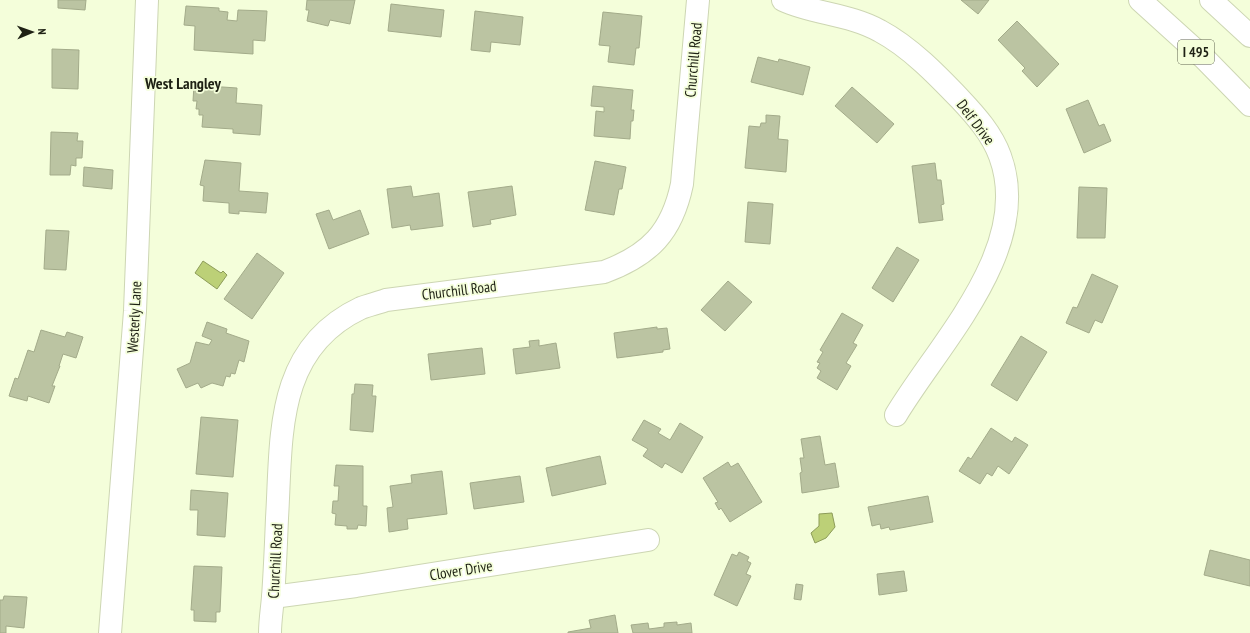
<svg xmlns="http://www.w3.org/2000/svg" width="1250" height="633" viewBox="0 0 1250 633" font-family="'PT Sans Narrow',sans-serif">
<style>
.water{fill:#bcd077;stroke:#8d9c59}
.building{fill:#bbc4a2;stroke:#a3ab8a}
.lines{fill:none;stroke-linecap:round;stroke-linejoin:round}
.minor-casing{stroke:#cdd6b3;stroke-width:24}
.highway-casing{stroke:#cdd6b3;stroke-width:24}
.minor{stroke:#fff;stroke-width:22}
.highway{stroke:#fff;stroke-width:22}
.labels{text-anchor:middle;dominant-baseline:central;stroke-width:3.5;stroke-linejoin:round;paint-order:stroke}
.shield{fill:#f4feda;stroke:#5e634f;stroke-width:1}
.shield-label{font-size:14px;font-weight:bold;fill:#1e2114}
.street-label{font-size:15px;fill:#1e2114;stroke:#f4feda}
.neighbourhood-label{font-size:16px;font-weight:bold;fill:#1e2114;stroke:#f4feda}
</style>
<rect width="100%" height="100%" fill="#f4feda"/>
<!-- water -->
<g class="water">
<path d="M 203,261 L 221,273 L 223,271 L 227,275 L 217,289 L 195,273 Z"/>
<path d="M 832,513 L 835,527 L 826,538 L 815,543 L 811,533 L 819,526 L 819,514 Z"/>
</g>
<!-- building -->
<g class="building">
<path d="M 58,0 L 86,0 L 85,10 L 58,8 Z"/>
<path d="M 307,0 L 355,0 L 350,24 L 330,20 L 328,26 L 307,21 L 309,10 L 306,10 Z"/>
<path d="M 961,0 L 989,0 L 978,14 Z"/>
<path d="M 391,4 L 444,10 L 441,37 L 388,31 Z"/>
<path d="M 186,6 L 219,8 L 219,11 L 228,12 L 227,20 L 237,21 L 238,10 L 267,11 L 265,41 L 253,40 L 253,54 L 194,50 L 195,26 L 184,25 Z"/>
<path d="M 475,11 L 523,17 L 520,45 L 491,42 L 490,52 L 471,50 Z"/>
<path d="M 603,12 L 642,16 L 639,48 L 636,48 L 634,65 L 608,62 L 610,46 L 599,45 Z"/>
<path d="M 1017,21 L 1059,64 L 1037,87 L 1022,71 L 1025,68 L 998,40 Z"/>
<path d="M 52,49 L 79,50 L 78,89 L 52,88 Z"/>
<path d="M 758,57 L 778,62 L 779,59 L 810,67 L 803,95 L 751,82 Z"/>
<path d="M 194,85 L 237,88 L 236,103 L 262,105 L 260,135 L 233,133 L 233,129 L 202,127 L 203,115 L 199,115 L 199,109 L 196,109 L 197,101 L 193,101 Z"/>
<path d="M 593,86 L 633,90 L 631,110 L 634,110 L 633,121 L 631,121 L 630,139 L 594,136 L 596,111 L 604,112 L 604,107 L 591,106 Z"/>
<path d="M 852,87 L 894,124 L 877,143 L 835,106 Z"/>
<path d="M 1088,100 L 1099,126 L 1104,124 L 1111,141 L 1084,153 L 1066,109 Z"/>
<path d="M 766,115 L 780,116 L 778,139 L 788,140 L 786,172 L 745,168 L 749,126 L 760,127 L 761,123 L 766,123 Z"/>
<path d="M 51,132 L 78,133 L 77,141 L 83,141 L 82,158 L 76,158 L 76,166 L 71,165 L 70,175 L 50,175 Z"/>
<path d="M 205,160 L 241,163 L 239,191 L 268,193 L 266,213 L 239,211 L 239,214 L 229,213 L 229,203 L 203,201 L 204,186 L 200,185 Z"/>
<path d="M 595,161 L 626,167 L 622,189 L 619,189 L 614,215 L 585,210 Z"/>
<path d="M 935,163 L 937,180 L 941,180 L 944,204 L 941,205 L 943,220 L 919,223 L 912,166 Z"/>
<path d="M 84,167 L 113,170 L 112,189 L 83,186 Z"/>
<path d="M 411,186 L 413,197 L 439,193 L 443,226 L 411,230 L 410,225 L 392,228 L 387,189 Z"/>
<path d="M 512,186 L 516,215 L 490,220 L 491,224 L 473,227 L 468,192 Z"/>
<path d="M 1079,187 L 1107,188 L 1105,238 L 1077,238 Z"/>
<path d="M 748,202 L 773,204 L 770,244 L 745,242 Z"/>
<path d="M 329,210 L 333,220 L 360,210 L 369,234 L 329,249 L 316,214 Z"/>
<path d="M 46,230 L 69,231 L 66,270 L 44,269 Z"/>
<path d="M 897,247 L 919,260 L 893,302 L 872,288 Z"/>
<path d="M 257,253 L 284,273 L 252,319 L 224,299 Z"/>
<path d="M 1092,274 L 1118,286 L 1102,323 L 1095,320 L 1089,333 L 1066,323 L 1073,307 L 1077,308 Z"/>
<path d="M 728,281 L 752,302 L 725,331 L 701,310 Z"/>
<path d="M 842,313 L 863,325 L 853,343 L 857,345 L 846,363 L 851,366 L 837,390 L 817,378 L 821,371 L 817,368 L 820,363 L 817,362 L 823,352 L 820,350 Z"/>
<path d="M 207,322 L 227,329 L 226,333 L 249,341 L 244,362 L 239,360 L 235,374 L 231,373 L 230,377 L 226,376 L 223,386 L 212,383 L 201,388 L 198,383 L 186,388 L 177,369 L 190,363 L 196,342 L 209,345 L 212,340 L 202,336 Z"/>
<path d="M 657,327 L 657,329 L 667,328 L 670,349 L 663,350 L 663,352 L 617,358 L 614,333 Z"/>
<path d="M 41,330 L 65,337 L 67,332 L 83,337 L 76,358 L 63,354 L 59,366 L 60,366 L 52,386 L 55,386 L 49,403 L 28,396 L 27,401 L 9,396 L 15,378 L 18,379 L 28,350 L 34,352 Z"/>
<path d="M 1021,336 L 1047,352 L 1017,401 L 991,385 Z"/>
<path d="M 539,340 L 539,346 L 556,343 L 560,368 L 516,374 L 513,349 L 530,347 L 529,341 Z"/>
<path d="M 482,348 L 485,374 L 431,380 L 428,354 Z"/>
<path d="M 355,384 L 373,385 L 372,396 L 376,396 L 373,432 L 350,430 L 352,394 L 354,394 Z"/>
<path d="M 201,417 L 238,420 L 233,477 L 196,474 Z"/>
<path d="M 644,420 L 661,429 L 658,433 L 670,440 L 680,423 L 703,437 L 682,473 L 665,463 L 662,468 L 643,456 L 648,449 L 632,440 Z"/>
<path d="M 991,428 L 1012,442 L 1015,437 L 1028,445 L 1009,474 L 998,466 L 992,476 L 987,473 L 980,484 L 959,471 L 968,457 L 971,459 Z"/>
<path d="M 820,436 L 825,465 L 835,463 L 839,487 L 802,493 L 800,473 L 802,472 L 800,458 L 804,458 L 801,439 Z"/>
<path d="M 600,456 L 606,484 L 552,496 L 546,468 Z"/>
<path d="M 728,462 L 731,467 L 738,463 L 762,502 L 730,522 L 721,508 L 719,510 L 715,503 L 718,502 L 703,478 Z"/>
<path d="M 336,465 L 363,466 L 363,506 L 367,506 L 366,526 L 358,525 L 357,529 L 347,529 L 347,526 L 335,525 L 336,514 L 332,513 L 333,501 L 338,501 L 339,486 L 334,486 Z"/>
<path d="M 442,471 L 447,514 L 407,519 L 408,529 L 389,532 L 387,508 L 393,507 L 390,486 L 412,483 L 411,475 Z"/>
<path d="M 520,476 L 524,502 L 474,509 L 470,483 Z"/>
<path d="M 191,490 L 228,493 L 225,537 L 197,535 L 198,510 L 190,510 Z"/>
<path d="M 928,496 L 933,522 L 890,530 L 889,527 L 881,529 L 880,524 L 872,526 L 868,507 Z"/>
<path d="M 1210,550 L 1250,560 L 1250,586 L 1204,575 Z"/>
<path d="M 739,552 L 749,557 L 747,561 L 751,563 L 746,574 L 751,576 L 737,606 L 714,595 L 732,554 L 737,556 Z"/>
<path d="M 194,566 L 222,567 L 220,612 L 216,612 L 216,622 L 194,621 L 194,610 L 191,610 Z"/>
<path d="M 904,571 L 907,591 L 879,595 L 877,574 Z"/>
<path d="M 796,584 L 803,585 L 801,600 L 794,599 Z"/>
<path d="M 4,596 L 27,597 L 24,628 L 6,626 L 6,633 L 0,633 L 0,600 L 3,600 Z"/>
<path d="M 615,615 L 618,633 L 568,633 L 568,632 L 591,628 L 589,620 Z"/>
<path d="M 677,622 L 677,625 L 691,623 L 692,633 L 633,633 L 631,625 L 648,623 L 649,629 L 664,627 L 664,623 Z"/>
</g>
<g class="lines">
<defs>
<g id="minor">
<path d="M 783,0 C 814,14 850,14 880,31 C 910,47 937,75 960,99 C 976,116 992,134 1000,156 C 1034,248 939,343 896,415"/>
<path d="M 273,597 L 356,586 L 648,540"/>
<path d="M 110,633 L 135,311 L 147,0"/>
<path d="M 270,633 C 270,621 272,609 273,597 C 275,570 276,544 277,518 C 282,437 274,349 361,308 C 369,305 378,303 386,300 L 604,272 C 650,255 672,232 682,184 L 698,0"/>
</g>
<g id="highway">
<path d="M 1140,0 L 1204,58 L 1250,105"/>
<path d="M 1211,0 L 1250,36"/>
</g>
</defs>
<!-- minor casing -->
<use href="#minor" class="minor-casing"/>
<!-- highway casing -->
<use href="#highway" class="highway-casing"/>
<!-- minor -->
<use href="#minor" class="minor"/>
<!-- highway -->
<use href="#highway" class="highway"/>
</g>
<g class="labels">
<!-- shield labels -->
<rect class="shield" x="1178" y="40" width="36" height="24" rx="3"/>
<g class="shield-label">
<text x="1196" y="52">I 495</text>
</g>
<!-- street labels -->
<g class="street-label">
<text transform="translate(693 60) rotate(-85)">Churchill Road</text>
<text transform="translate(976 122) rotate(53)">Delf Drive</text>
<text transform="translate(459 290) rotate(-7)">Churchill Road</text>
<text transform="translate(134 317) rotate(-87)">Westerly Lane</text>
<text transform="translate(275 561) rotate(-87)">Churchill Road</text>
<text transform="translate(461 570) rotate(-9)">Clover Drive</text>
</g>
<!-- neighbourhood labels -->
<g class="neighbourhood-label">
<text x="183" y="83">West Langley</text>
</g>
</g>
<!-- north arrow -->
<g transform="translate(32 32) rotate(88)" stroke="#f4feda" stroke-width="3" paint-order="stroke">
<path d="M0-3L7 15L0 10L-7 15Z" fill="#1e2114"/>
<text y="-6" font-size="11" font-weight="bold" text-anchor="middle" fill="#1e2114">N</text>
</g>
</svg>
